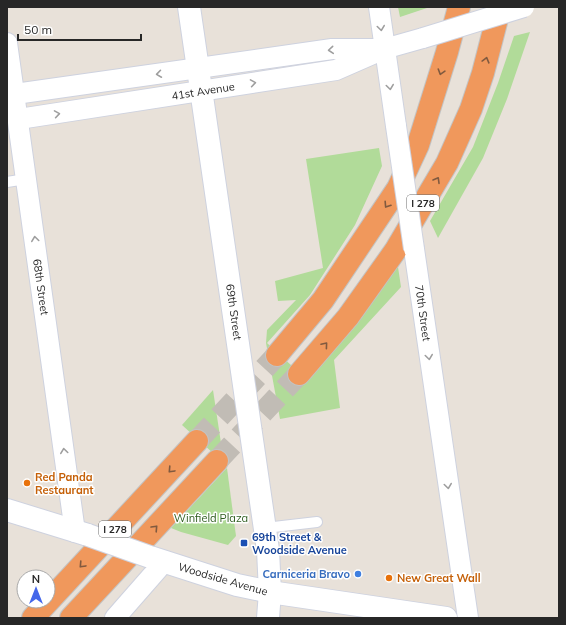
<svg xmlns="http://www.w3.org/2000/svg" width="566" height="625" viewBox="0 0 566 625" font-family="Mulish,sans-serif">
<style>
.green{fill:#b1db99}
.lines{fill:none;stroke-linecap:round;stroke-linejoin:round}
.highway-tunnel{stroke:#c1bcb5;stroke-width:22;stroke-dasharray:22 11;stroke-linecap:butt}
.lane-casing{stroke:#ced2df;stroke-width:12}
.street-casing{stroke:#ced2df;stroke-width:22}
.secondary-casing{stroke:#ced2df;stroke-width:24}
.highway-casing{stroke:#c3c3c3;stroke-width:24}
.lane{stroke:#fff;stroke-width:10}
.street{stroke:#fff;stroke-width:20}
.secondary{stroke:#fff;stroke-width:22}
.highway{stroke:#f0985c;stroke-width:22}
.street-bridge-casing{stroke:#ced2df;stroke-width:22;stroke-linecap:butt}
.secondary-bridge-casing{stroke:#ced2df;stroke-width:24;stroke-linecap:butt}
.street-bridge{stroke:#fff;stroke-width:20}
.secondary-bridge{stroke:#fff;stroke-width:22}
.oneway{stroke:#9e9e9e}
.oneway2{stroke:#815a3f}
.food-dot{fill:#e8710a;stroke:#fff;stroke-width:1.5}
.transit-dot{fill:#1a4fb4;stroke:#fff;stroke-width:1.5}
.shop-dot{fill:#3f7fe0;stroke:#fff;stroke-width:1.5}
.labels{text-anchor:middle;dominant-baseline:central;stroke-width:3;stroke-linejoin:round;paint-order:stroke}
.shield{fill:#fff;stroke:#686868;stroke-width:1}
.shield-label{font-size:10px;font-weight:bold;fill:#272727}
.street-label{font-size:11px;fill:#272727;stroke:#fff}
.food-label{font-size:11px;font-weight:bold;fill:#c56008;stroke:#fff;text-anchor:start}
.park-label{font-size:11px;fill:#2d5c1e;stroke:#fff}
.transit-label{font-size:11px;font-weight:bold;fill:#164399;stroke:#fff;text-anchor:start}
.shop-label{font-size:11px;font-weight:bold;fill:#366cbe;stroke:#fff;text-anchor:end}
</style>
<rect width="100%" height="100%" fill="#e8e1d9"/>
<!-- green -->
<g class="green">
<path d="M 398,7 L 430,7 L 400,17 Z"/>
<path d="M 530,32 L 507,99 L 483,158 L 438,238 L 430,221 L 473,147 L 498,83 L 514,36 Z"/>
<path d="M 379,148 L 382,166 L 355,225 L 310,295 L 267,343 L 304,377 L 398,267 L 401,287 L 334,360 L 340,408 L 280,419 L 266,343 L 267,330 L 296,300 L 278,301 L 275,281 L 323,268 L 306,159 Z"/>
<path d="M 213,390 L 224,463 L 182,425 Z"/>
<path d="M 227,468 L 236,536 L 228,545 L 181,532 L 171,528 Z"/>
</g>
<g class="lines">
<!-- highway-tunnel -->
<g class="highway-tunnel">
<path d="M 197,441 L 277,355"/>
<path d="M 217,461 L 299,374"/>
</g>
<defs>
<g id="lane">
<path d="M 7,182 L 26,179"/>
<path d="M 265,528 L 317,522"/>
</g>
<g id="street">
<path d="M 379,7 L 396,126"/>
<path d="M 7,43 L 75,532"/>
<path d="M 15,94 L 332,49 L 374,49"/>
<path d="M 19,119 L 336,70 L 384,49 L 423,38"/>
<path d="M 414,249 L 468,618"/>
<path d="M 115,618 L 164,562"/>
</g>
<g id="secondary">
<path d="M 189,7 L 268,550 L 270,592 L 268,618"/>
<path d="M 7,510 L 88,535"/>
<path d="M 150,557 L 237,585 L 270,592 L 446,618"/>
</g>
<g id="highway">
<path d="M 277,355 L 323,300 L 398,188 L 418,145 L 447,52 L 459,7"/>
<path d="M 299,374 L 348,317 L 395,251 L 447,163 L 471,109 L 483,73 L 500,7"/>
<path d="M 33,618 L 197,441"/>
<path d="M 71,618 L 217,461"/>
</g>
</defs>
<!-- lane casing -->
<use href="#lane" class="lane-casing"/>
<!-- street casing -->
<use href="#street" class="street-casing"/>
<!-- secondary casing -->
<use href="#secondary" class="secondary-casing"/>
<!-- highway casing -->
<use href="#highway" class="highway-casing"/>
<!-- lane -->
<use href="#lane" class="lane"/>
<!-- street -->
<use href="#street" class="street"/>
<!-- secondary -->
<use href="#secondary" class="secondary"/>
<!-- highway -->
<use href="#highway" class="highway"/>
<defs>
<g id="street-bridge">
<path d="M 423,38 L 524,7"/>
<path d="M 396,126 L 414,249"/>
</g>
<path id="secondary-bridge" d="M 88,535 L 150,557"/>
</defs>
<!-- street-bridge casing -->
<use href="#street-bridge" class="street-bridge-casing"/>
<!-- secondary-bridge casing -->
<use href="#secondary-bridge" class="secondary-bridge-casing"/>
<!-- street-bridge -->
<use href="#street-bridge" class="street-bridge"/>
<!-- secondary-bridge -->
<use href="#secondary-bridge" class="secondary-bridge"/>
</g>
<!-- one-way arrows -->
<defs><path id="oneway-chevron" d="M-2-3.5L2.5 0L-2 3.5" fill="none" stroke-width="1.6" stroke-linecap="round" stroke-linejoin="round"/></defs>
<g class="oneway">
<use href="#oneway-chevron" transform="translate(381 28) rotate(82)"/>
<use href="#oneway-chevron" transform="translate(331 50) rotate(175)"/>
<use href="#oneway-chevron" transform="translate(159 74) rotate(172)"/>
<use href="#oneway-chevron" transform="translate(253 83) rotate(-9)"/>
<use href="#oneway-chevron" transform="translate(390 87) rotate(82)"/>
<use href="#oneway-chevron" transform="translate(57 114) rotate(-9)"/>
<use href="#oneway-chevron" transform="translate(35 239) rotate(-98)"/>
<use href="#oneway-chevron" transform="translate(429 357) rotate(82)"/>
<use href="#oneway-chevron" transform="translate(64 451) rotate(-98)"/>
<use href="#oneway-chevron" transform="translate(448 486) rotate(82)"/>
</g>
<g class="oneway2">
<use href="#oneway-chevron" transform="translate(486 60) rotate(-75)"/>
<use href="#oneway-chevron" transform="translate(441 72) rotate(107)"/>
<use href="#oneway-chevron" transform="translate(437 180) rotate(-60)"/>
<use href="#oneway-chevron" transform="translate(387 205) rotate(123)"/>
<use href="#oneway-chevron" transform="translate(325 345) rotate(-50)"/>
<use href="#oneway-chevron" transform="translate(171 470) rotate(133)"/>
<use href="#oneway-chevron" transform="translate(155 528) rotate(-47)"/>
<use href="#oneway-chevron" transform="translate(82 565) rotate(133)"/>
</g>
<!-- markers -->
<g class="food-dot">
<circle cx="27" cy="483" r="4"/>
<circle cx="389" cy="578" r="4"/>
</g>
<rect class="transit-dot" x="240" y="539" width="8" height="8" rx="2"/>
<circle class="shop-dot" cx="358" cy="574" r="4"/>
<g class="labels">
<!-- shield labels -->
<g class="shield">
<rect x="407" y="195" width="32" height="16" rx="3"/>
<rect x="99" y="521" width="32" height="16" rx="3"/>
</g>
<g class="shield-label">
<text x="423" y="203">I 278</text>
<text x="115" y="529">I 278</text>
</g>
<!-- street labels -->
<g class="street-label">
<text transform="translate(203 91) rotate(-9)">41st Avenue</text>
<text transform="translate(41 287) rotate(82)">68th Street</text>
<text transform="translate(234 312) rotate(82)">69th Street</text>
<text transform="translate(423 313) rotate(82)">70th Street</text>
<text transform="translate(223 579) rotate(16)">Woodside Avenue</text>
</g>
<!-- food labels -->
<g class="food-label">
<text x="35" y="477">Red Panda<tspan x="35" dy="13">Restaurant</tspan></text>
<text x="397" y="578">New Great Wall</text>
</g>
<!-- park labels -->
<g class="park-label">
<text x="211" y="518">Winfield Plaza</text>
</g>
<!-- transit labels -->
<g class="transit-label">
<text x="252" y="537">69th Street &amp;<tspan x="252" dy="13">Woodside Avenue</tspan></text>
</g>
<!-- shop labels -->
<g class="shop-label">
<text x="350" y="574">Carniceria Bravo</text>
</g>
</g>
<!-- border -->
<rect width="566" height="625" fill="none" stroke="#272727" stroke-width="16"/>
<!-- north arrow -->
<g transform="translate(36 589)"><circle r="19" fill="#ffffff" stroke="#a9a9a9"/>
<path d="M0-3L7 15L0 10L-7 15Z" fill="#4467ea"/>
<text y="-6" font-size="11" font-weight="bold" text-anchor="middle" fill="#272727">N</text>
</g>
<!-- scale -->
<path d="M18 34v6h123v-6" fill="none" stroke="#272727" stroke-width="2"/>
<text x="24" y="34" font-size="12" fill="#272727" stroke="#ffffff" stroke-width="3" paint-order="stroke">50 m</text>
</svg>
